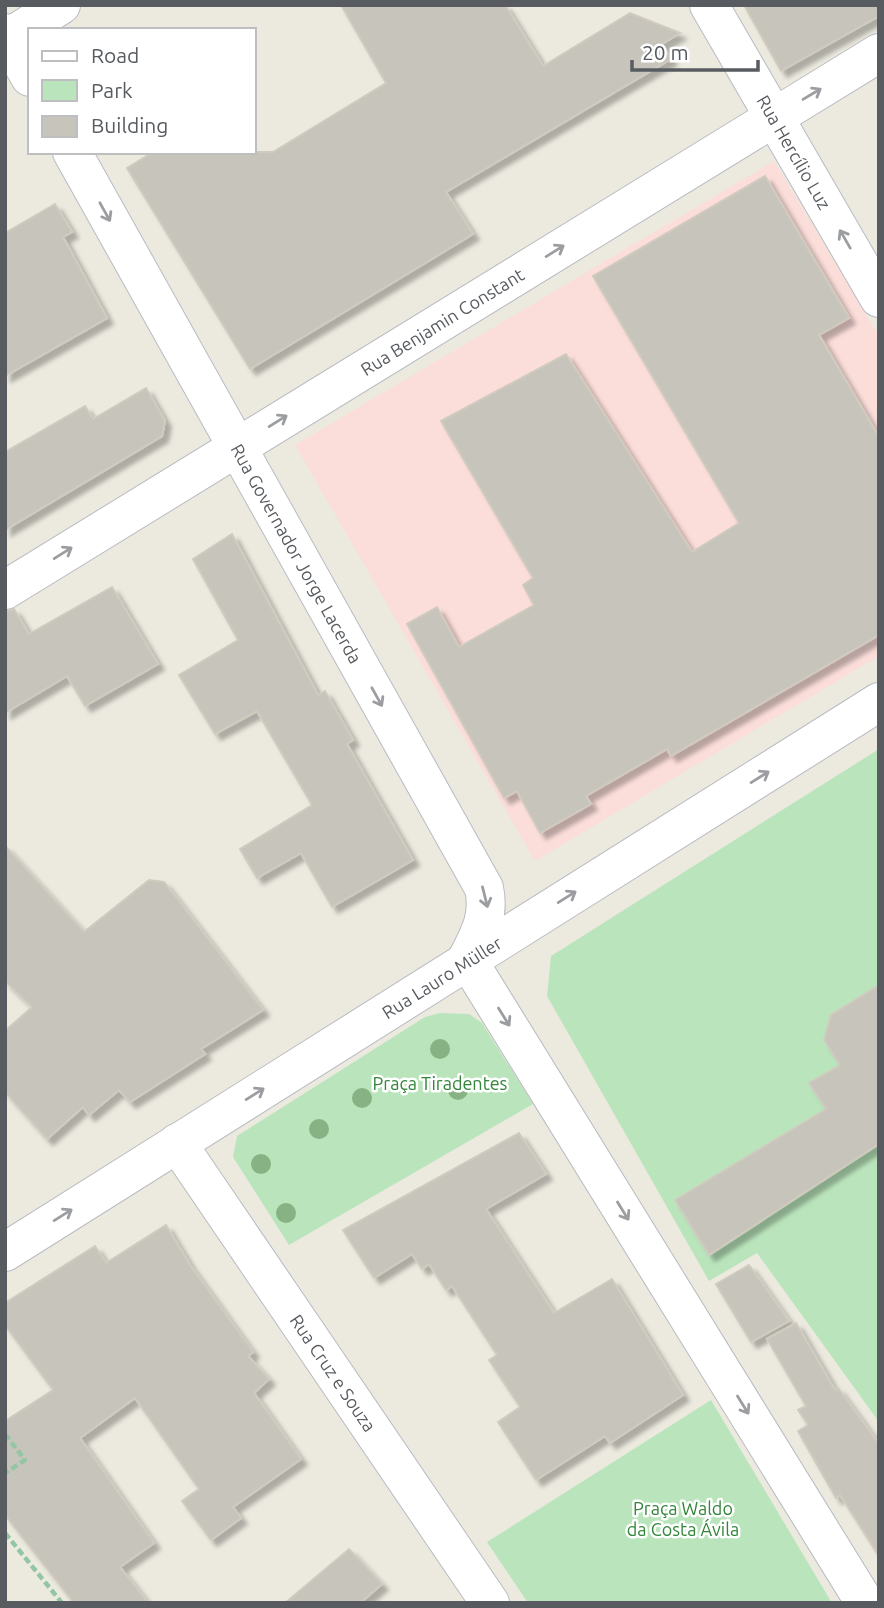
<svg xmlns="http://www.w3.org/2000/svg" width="884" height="1608" viewBox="0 0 884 1608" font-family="Ubuntu,sans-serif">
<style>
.medical{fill:#fbddd9}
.green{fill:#bae5bc}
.building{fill:#c7c4bc;stroke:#d0cbbe;stroke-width:2;filter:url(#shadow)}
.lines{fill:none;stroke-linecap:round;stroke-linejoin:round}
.street-casing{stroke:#b7babf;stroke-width:40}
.secondary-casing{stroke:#b8bbc2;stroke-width:40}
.path{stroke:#93c6a3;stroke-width:4.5;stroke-dasharray:7 3.5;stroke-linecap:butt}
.street{stroke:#fff;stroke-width:38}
.secondary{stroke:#fff;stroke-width:38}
.tree{fill:#86b284}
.oneway{stroke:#9b9da0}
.labels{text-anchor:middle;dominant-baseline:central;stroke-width:5;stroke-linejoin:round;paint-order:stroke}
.street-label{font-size:18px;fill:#585c61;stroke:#fff}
.park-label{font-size:18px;fill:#33853a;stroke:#fff}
</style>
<defs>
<filter id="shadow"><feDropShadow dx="6" dy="6" stdDeviation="2" flood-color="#0004"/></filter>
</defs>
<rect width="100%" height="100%" fill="#eceadf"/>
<!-- medical -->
<path class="medical" d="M 774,161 L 879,336 L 879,656 L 535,861 L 295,445 Z"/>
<!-- green -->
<g class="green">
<path d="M 879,749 L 879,1422 L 757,1253 L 709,1281 L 547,996 L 551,956 Z"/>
<path d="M 440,1013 L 469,1014 L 482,1023 L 533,1104 L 289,1245 L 233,1157 L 237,1136 L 425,1017 Z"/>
<path d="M 711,1400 L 832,1603 L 528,1603 L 487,1542 Z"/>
</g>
<!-- building -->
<g class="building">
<path d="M 341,5 L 505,5 L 543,66 L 630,13 L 680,33 L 662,44 L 671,59 L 446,192 L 473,234 L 250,369 L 127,168 L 153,152 L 273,152 L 386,83 Z"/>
<path d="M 744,5 L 879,5 L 879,16 L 781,71 Z"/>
<path d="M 765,176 L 849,318 L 819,335 L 879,437 L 879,635 L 671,756 L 667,749 L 586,796 L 591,804 L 540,833 L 517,791 L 504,798 L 407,624 L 437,607 L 459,647 L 534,605 L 523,585 L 533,578 L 441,421 L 566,354 L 692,552 L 739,523 L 593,276 Z"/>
<path d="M 55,204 L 72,232 L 63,237 L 107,318 L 5,376 L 5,233 Z"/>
<path d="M 146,388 L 165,421 L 162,436 L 5,530 L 5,452 L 85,406 L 93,419 Z"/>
<path d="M 232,534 L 318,695 L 325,691 L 353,740 L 347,744 L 413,860 L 332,907 L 301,853 L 257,878 L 240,849 L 312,805 L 257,711 L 215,734 L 179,675 L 238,640 L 193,559 Z"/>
<path d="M 112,587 L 158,664 L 85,706 L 67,676 L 5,713 L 5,612 L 14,609 L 29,634 Z"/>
<path d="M 5,846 L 84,932 L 149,880 L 164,882 L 263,1010 L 201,1049 L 205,1054 L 130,1102 L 119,1090 L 89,1115 L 83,1107 L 47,1139 L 5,1092 L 5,1031 L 32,1007 L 5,981 Z"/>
<path d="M 879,985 L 879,1144 L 709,1255 L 675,1200 L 826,1109 L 809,1083 L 840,1065 L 824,1040 L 831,1015 Z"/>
<path d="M 519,1133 L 546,1174 L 486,1209 L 554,1313 L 612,1279 L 683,1395 L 610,1443 L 605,1436 L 536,1480 L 498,1422 L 520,1407 L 489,1360 L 497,1355 L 452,1286 L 446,1290 L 429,1264 L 422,1269 L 412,1254 L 374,1278 L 343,1230 Z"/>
<path d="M 166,1225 L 190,1265 L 253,1352 L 248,1356 L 269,1379 L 254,1393 L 301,1459 L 233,1507 L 241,1518 L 211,1540 L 182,1501 L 199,1489 L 135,1398 L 80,1438 L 154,1543 L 120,1567 L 148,1603 L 74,1603 L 5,1515 L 5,1421 L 53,1390 L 5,1325 L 5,1303 L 95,1246 L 106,1263 Z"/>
<path d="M 749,1265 L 789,1321 L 751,1342 L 716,1284 Z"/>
<path d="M 796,1323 L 835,1390 L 838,1388 L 879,1444 L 879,1556 L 840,1495 L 836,1498 L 798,1431 L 808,1425 L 798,1410 L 806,1406 L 767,1339 Z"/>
<path d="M 349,1549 L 382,1584 L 360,1603 L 285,1603 Z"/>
</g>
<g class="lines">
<defs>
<path id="street" d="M 467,959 L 865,1603"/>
<g id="secondary">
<path id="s1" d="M 709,5 L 879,298"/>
<path d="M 5,33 L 30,77"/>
<path d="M 5,40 L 61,5"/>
<path id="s2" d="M 72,152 L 484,888 C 490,916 480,934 467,959"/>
<path id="s3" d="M 5,590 L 879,53"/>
<path id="s4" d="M 177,1143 L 490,1603"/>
<path id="s5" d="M 5,1252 L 879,702"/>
</g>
</defs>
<!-- street casing -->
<use href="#street" class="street-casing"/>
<!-- secondary casing -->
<use href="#secondary" class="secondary-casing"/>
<!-- path -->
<g class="path">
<path d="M 5,1434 L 25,1460 L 5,1473"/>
<path d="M 5,1533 L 62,1603"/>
</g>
<!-- street -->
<use href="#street" class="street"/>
<!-- secondary -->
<use href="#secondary" class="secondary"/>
</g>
<!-- trees -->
<g class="tree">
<circle cx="440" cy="1049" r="10"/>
<circle cx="458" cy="1090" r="10"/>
<circle cx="362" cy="1098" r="10"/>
<circle cx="319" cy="1129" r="10"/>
<circle cx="261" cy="1164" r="10"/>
<circle cx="286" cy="1213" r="10"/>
</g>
<!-- one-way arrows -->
<defs><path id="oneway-shaft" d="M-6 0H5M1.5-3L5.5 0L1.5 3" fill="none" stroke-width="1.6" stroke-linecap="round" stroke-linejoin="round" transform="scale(1.75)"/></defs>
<g class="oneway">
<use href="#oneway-shaft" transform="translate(812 94) rotate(-31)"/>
<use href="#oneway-shaft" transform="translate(105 212) rotate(61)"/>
<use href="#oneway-shaft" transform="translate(845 239) rotate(-120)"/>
<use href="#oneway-shaft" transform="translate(555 251) rotate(-32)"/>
<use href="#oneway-shaft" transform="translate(278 421) rotate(-32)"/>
<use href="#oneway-shaft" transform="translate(63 553) rotate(-32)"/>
<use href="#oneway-shaft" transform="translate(377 697) rotate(61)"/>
<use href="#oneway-shaft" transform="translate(760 777) rotate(-32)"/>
<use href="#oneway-shaft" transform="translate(485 897) rotate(76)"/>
<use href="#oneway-shaft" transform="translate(567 897) rotate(-32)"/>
<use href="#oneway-shaft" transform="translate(504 1017) rotate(58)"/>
<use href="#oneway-shaft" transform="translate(255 1094) rotate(-32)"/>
<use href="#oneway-shaft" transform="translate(623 1211) rotate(58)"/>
<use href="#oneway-shaft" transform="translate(63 1215) rotate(-32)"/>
<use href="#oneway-shaft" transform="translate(743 1405) rotate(58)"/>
</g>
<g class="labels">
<!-- street labels -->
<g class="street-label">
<text stroke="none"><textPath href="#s1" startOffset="170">Rua Hercílio Luz</textPath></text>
<text stroke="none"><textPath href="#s3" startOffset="513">Rua Benjamin Constant</textPath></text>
<text stroke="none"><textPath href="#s2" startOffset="460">Rua Governador Jorge Lacerda</textPath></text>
<text stroke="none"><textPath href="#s5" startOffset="516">Rua Lauro Müller</textPath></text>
<text stroke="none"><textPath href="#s4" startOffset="278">Rua Cruz e Souza</textPath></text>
</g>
<!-- park labels -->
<g class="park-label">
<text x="440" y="1083">Praça Tiradentes</text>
<text x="683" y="1508">Praça Waldo<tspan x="683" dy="21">da Costa Ávila</tspan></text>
</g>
</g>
<!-- border -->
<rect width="884" height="1608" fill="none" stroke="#585c61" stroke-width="14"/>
<!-- legend -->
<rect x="28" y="28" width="228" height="126" fill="#ffffff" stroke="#bcbec0" stroke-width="2"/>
<rect x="42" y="51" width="35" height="10" fill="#ffffff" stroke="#bcbec0" stroke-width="2"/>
<text x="91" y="63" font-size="21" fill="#585c61">Road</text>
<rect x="42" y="80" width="35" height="21" fill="#bae5bc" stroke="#bcbec0" stroke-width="2"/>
<text x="91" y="98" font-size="21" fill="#585c61">Park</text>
<rect x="42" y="116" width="35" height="21" fill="#c7c4bc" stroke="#bcbec0" stroke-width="2"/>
<text x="91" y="133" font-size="21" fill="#585c61">Building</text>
<!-- scale -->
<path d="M632 60v10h126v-10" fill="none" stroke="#585c61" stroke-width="3.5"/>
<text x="642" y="60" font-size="21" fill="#585c61" stroke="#ffffff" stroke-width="5" paint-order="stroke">20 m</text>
</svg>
